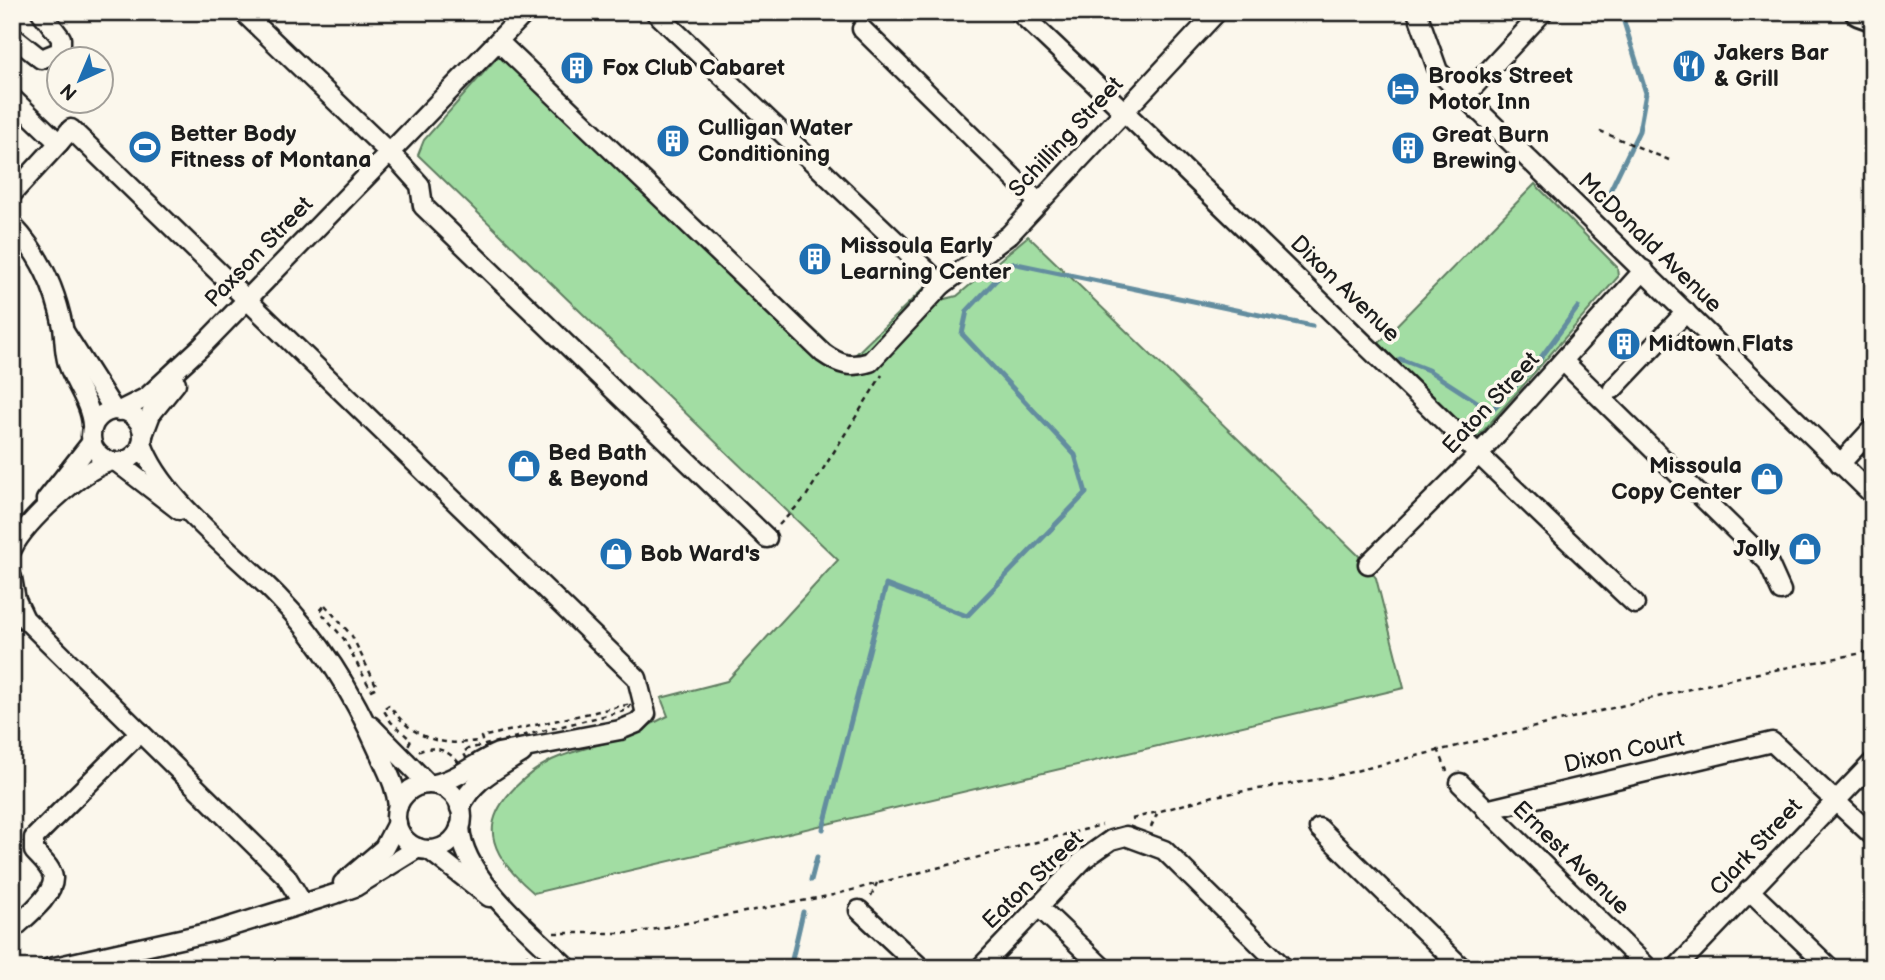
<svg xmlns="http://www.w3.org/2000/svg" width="1885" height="980" viewBox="0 0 1885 980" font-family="'Balsamiq Sans',sans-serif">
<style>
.green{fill:#a2dda3;stroke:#5f7c60;stroke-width:2}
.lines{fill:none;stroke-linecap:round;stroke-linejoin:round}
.stream{stroke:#648d9f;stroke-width:5}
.minor-casing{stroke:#1c1c1c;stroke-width:23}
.highway-casing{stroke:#1c1c1c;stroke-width:32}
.path{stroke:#1c1c1c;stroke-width:2.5;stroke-dasharray:5 5;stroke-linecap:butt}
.minor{stroke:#fbf7ec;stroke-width:18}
.highway{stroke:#fbf7ec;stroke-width:26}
.labels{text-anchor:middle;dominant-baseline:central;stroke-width:7;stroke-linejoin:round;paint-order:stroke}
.poi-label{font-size:23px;font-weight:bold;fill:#1c1c1c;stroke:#fbf7ec;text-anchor:start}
.street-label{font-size:23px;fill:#1c1c1c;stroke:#fbf7ec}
</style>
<rect width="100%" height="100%" fill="#fbf7ec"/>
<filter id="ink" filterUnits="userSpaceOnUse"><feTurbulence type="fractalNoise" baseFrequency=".0143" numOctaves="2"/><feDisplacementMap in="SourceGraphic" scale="14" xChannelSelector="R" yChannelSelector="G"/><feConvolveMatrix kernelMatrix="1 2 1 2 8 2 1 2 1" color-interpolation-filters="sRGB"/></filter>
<g filter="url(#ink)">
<!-- green -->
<g class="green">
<path d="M 509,44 L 840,354 L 851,359 L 924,288 L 941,300 L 957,296 L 1028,236 L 1358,555 L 1376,578 L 1404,688 L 534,893 C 516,878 490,853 493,826 C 496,799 530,771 552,760 C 574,750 601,745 624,737 C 639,731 653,723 668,716 L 661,698 L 727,681 L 838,560 L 418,155 L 424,140 Z"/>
<path d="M 1535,184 L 1617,267 L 1618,277 L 1478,437 L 1468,432 L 1379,343 Z"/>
</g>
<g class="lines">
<!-- stream -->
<g class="stream">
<path d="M 1607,197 L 1639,131 L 1646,93 L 1621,12"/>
<path d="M 1400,359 L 1428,370 L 1491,411 L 1537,363 L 1578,307"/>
<path d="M 823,829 L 886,585 L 967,616 L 1086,493 L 1075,455 L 962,334 L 967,311 L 1012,263 L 1312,326"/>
<path d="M 811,880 L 817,857"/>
<path d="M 790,968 L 803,912"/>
</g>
<defs>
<g id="minor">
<path d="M 243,12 L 402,165 L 420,185 L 423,206 L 767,538"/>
<path d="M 655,12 L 942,285"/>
<path d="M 1019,12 C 1227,207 1428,409 1635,604"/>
<path d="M 1417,12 L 1438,71 L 1873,495"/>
<path d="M 862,29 L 1039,203"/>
<path d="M 12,36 L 41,59 L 61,51 L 61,38 L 41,12"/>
<path d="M 498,41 L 823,353 C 840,365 850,368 870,362 L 942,285 L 1009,235 L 1217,12"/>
<path d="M 1464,97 L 1543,12"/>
<path d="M 12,98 L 59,143 L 12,194"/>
<path d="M 59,143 L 71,129 L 637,678 L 646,714 L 637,723 L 620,730 L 498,753 C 476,762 457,780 434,784"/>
<path d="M 12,225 C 40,254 55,287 63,327 C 65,340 64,351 68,364 C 75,384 91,404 92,425"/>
<path d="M 65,333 L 114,410"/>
<path d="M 1563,361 L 1768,562 L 1781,591"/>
<path d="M 1613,389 L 1686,312"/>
<circle cx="117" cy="436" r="26"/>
<path d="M 119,411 L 147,397 L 202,346 L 526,12"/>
<path d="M 143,435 L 151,414 L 176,383"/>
<path d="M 142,443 C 160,498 237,554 278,597 C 322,642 354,695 379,752 C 387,771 396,785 398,806"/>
<path d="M 118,463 L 179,510"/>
<path d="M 1840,464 L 1873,428"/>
<path d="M 46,500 L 91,443"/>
<path d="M 12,549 C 26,521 80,472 109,462"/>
<path d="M 1368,564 L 1478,455 L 1644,270"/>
<path d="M 12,578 L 16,600 L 25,619 L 286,876 L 303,904"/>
<path d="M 371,726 L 428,784"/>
<path d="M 1460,783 L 1648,968"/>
<circle cx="429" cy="817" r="33"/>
<path d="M 460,808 C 472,780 497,769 522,753"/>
<path d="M 1486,810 L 1772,742 L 1873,836"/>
<path d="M 460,827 C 463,879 532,933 568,968"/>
<path d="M 1319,828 L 1462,968"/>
<path d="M 429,850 L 489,897"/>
<path d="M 343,883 L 384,848 L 397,823"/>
<path d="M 1749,890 L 1830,968"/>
<path d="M 1038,906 L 1103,968"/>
<path d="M 859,910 L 921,968"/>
<path d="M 12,930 C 24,918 54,896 53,878 C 52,868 41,859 34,851 L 34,838 L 140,732"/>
<path d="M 50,968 L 216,931 L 338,893 L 355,887 L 418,848"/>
<path d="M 980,968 L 1084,859 L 1111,840 L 1126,836 L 1164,850 L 1284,968"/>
<path d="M 1676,968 L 1873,762"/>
</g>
<path id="highway" d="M 1859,12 L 1873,17"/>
</defs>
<!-- minor casing -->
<use href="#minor" class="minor-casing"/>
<!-- highway casing -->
<use href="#highway" class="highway-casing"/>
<!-- path -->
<g class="path">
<path d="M 1600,131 L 1669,160"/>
<path d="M 779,525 L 805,498 L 882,375"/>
<path d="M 325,605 L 352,636 L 377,687 L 371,690 L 344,639 L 320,611 Z"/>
<path d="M 631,704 L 628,710 L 468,749 L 463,752 L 468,761 L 461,766 C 449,748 428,742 411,757 L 405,751 L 411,740 L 391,722 L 383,709 L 389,705 C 412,739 443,748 482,740 L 481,737 Z"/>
<path d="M 1438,749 L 1447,771"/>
<path d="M 1132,819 L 1214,796 L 1327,778 L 1743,676 L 1873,651"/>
<path d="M 1151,827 L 1157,814"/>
<path d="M 871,896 L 877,883"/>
<path d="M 554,933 L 635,933 L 833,895 L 1102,825"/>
<path d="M 488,968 L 528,955"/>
</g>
<!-- minor -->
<use href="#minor" class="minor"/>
<!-- highway -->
<use href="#highway" class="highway"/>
</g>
</g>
<!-- icons -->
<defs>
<symbol id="restaurant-disc" viewBox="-11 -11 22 22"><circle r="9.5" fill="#1f6fb2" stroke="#fbf7ec"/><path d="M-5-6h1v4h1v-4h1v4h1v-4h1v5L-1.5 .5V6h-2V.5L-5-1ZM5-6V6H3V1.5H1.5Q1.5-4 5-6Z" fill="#fff"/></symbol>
<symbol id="building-disc" viewBox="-11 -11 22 22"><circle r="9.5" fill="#1f6fb2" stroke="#fbf7ec"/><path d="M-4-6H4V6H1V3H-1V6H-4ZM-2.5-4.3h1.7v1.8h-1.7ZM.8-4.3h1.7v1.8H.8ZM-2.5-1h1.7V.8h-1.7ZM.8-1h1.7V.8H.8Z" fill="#fff"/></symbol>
<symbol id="hotel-disc" viewBox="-11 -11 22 22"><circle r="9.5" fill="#1f6fb2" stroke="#fbf7ec"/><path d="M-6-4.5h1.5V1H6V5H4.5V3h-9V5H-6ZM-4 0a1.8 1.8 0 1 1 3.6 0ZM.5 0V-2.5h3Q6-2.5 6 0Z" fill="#fff"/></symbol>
<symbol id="stadium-disc" viewBox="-11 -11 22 22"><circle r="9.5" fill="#1f6fb2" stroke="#fbf7ec"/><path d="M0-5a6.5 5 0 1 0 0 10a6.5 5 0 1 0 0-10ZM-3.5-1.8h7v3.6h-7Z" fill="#fff"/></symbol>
<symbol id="shop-disc" viewBox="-11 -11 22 22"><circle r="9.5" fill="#1f6fb2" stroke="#fbf7ec"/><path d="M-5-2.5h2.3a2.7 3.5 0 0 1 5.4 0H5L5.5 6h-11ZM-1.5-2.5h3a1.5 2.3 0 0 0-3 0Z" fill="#fff"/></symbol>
</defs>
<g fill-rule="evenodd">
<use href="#restaurant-disc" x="1670" y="47" width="38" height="38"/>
<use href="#building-disc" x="558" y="49" width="38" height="38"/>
<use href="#hotel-disc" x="1384" y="70" width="38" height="38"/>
<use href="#building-disc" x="654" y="122" width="38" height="38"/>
<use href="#stadium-disc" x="126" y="128" width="38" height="38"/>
<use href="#building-disc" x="1389" y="129" width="38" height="38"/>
<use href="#building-disc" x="796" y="240" width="38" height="38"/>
<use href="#building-disc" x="1605" y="325" width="38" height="38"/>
<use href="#shop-disc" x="505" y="447" width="38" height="38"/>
<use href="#shop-disc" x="1748" y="460" width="38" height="38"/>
<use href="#shop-disc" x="1786" y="530" width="38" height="38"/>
<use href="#shop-disc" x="597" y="535" width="38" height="38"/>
</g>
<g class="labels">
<!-- poi labels -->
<g class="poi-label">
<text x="1714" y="53">Jakers Bar<tspan x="1714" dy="26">&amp; Grill</tspan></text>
<text x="602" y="68">Fox Club Cabaret</text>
<text x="1428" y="76">Brooks Street<tspan x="1428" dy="26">Motor Inn</tspan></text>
<text x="698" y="128">Culligan Water<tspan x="698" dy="26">Conditioning</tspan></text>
<text x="170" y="134">Better Body<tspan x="170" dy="26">Fitness of Montana</tspan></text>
<text x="1432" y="135">Great Burn<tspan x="1432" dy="26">Brewing</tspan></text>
<text x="840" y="246">Missoula Early<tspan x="840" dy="26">Learning Center</tspan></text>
<text x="1648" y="344">Midtown Flats</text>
<text x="548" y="453">Bed Bath<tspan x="548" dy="26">&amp; Beyond</tspan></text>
<text x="1742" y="466" text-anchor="end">Missoula<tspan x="1742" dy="26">Copy Center</tspan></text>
<text x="1780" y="549" text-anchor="end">Jolly</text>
<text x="640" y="554">Bob Ward's</text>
</g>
<!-- street labels -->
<g class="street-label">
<text transform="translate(1066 137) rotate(-47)">Schilling Street</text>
<text transform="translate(1650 243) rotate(44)">McDonald Avenue</text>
<text transform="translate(259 252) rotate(-46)">Paxson Street</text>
<text transform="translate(1345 289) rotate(44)">Dixon Avenue</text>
<text transform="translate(1491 403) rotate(-47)">Eaton Street</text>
<text transform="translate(1624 752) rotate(-13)">Dixon Court</text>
<text transform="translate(1756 847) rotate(-47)">Clark Street</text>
<text transform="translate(1571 858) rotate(44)">Ernest Avenue</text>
<text transform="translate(1033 880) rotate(-44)">Eaton Street</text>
</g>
</g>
<!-- margin -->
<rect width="1885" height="980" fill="none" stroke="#fbf7ec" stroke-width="42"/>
<rect x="21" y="21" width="1843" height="938" fill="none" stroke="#1c1c1c" stroke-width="2.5" filter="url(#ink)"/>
<!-- north arrow -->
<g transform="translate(80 80) rotate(224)"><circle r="33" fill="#fbf7ec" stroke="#a29f99" stroke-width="2"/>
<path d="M0-5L12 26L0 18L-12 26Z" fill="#1f6fb2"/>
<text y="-10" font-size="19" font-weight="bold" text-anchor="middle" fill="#1c1c1c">N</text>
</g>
</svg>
